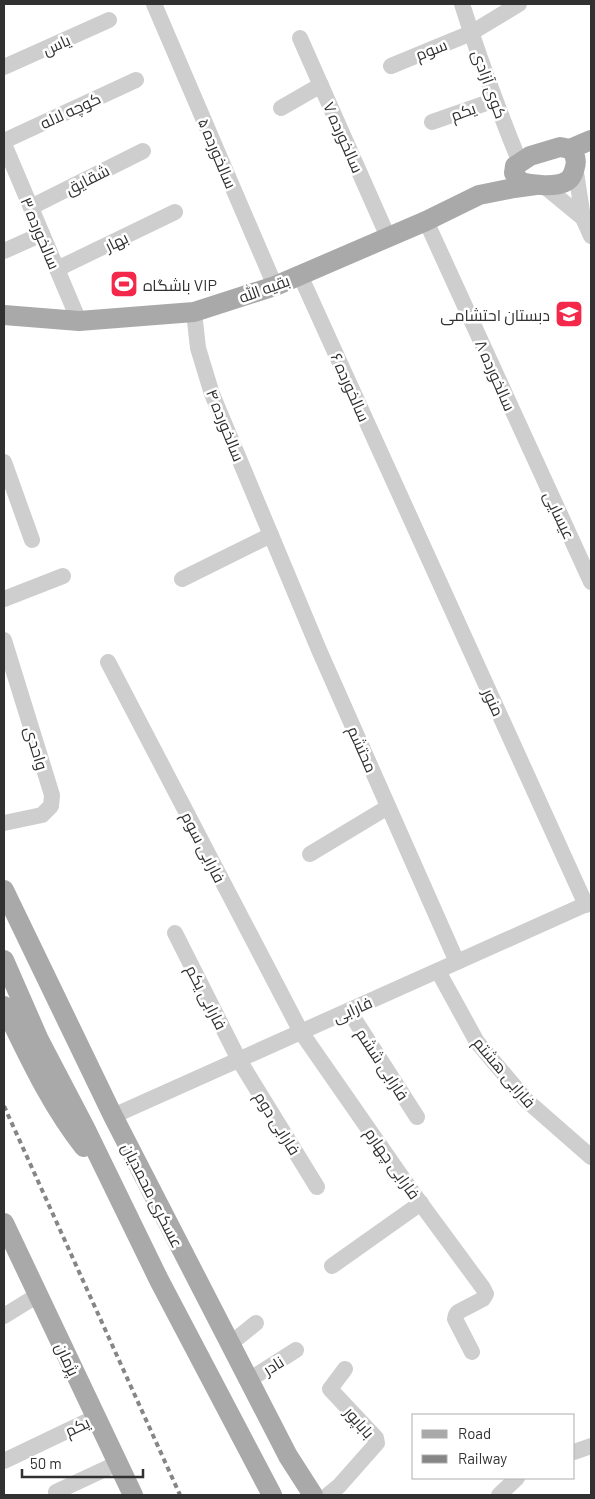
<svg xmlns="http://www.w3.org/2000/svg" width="595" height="1499" viewBox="0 0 595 1499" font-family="Barlow,Cairo,sans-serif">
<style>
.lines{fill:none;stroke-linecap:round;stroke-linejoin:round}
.minor{stroke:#cecece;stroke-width:16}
.major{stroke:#a9a9a9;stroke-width:20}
.rail{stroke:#868686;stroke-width:4;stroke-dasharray:5 4;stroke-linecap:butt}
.labels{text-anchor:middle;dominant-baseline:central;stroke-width:5;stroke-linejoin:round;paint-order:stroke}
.street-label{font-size:16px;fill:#313131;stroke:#fff}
.poi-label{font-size:16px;fill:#313131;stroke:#fff;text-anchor:start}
</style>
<rect width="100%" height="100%" fill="#fff"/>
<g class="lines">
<!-- minor -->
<g class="minor">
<path d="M 154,4 L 275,286"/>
<path d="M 462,4 C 479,58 499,111 520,163"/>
<path d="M 300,38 L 388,237"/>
<path d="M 391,66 L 471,33 L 519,4"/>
<path d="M 4,67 L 109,20"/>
<path d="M 281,108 L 321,85"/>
<path d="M 432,122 L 495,100"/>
<path d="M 4,141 L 136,80"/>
<path d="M 4,144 L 79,321"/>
<path d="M 575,166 L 583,218 L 591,236"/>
<path d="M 543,185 L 583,218"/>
<path d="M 31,207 L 143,151"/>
<path d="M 426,221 L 591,582"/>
<path d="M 4,251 L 42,234"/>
<path d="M 57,269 L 175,212"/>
<path d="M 300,275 L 586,905"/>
<path d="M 194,312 L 198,348 L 212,394 L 319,650 L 457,962"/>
<path d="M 4,462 L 32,540"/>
<path d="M 182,579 L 271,535"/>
<path d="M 4,599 L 63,576"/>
<path d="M 4,640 L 52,795 L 51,806 L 42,815 L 4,823"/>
<path d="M 108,662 L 301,1032 L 413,1193 L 483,1288 L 486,1294 L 483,1299 L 458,1312 L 456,1315 L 455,1319 L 472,1352"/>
<path d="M 310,854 L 388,807"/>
<path d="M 175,933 L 239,1060 L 317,1187"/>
<path d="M 438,971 L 477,1042 L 526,1100 L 591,1157"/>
<path d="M 349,1011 L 417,1117"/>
<path d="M 113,1116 L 591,902"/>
<path d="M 332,1266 L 421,1203"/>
<path d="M 4,1316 L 38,1295"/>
<path d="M 230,1344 L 256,1323"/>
<path d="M 249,1380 L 296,1350"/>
<path d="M 574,1452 L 591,1446"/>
<path d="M 4,1461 L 96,1417"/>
<path d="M 56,1492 L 118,1463"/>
<path d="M 328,1495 L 339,1486 L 377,1443 L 376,1438 L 330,1389 L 345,1369"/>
<path d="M 499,1495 L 517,1478"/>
</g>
<!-- major -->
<g class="major">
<path d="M 560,147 L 570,149 C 575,154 577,160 575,167 C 574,172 571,179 567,181 C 556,188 532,185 520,182 L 514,173 L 515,166 L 530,156 Z"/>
<path d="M 570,149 L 591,140"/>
<path d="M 4,315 L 79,321 L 194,312 L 275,286 L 426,221 L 479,195 L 514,188 L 536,185"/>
<path d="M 4,890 L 113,1116 L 288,1456 L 313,1495"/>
<path d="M 4,960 L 39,1040 L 85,1128 L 159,1280 L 272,1495"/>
<path d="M 4,1006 C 28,1055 50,1104 84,1147"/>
<path d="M 4,1223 L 133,1495"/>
</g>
<!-- rail -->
<path class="rail" d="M 4,1106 L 180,1495"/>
</g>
<!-- icons -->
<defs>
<symbol id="stadium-square" viewBox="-11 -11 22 22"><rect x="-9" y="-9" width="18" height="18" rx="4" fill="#f3284b" stroke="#fff"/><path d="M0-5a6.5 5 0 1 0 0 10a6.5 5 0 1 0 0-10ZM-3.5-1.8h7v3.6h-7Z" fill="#fff"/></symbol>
<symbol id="school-square" viewBox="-11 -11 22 22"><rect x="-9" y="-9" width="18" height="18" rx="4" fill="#f3284b" stroke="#fff"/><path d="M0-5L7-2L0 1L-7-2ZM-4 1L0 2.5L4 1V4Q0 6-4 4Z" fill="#fff"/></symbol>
</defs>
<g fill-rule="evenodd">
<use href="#stadium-square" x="108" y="268" width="32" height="32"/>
<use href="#school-square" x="553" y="298" width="32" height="32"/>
</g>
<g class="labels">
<!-- street labels -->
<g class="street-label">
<text transform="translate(56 44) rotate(-24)">یاس</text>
<text transform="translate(431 49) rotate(-22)">سوم</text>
<text transform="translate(490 84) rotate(70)">کوی آزادی</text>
<text transform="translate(70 110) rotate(-25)">کوچه لاله</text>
<text transform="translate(463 111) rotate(-20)">یکم</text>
<text transform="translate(344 137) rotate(66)">سالخورده ۷</text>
<text transform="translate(218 153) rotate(67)">سالخورده ۵</text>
<text transform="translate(87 179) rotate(-27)">شقایق</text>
<text transform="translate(41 233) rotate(67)">سالخورده ۳</text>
<text transform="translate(116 241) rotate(-26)">بهار</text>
<text transform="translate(264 288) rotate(-20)">بقیه الله</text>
<text transform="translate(496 375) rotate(66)">سالخورده ۸</text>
<text transform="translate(351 387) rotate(66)">سالخورده ۶</text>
<text transform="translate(226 425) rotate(68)">سالخورده ۴</text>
<text transform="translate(560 515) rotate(65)">عیسایی</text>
<text transform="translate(494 702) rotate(66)">منور</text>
<text transform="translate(37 748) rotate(73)">واحدی</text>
<text transform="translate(363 749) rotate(66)">محتشم</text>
<text transform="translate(204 847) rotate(63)">فارابی سوم</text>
<text transform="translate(207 997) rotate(63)">فارابی یکم</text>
<text transform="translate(352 1009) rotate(-24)">فارابی</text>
<text transform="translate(383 1064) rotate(57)">فارابی ششم</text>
<text transform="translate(505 1072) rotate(50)">فارابی هشتم</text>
<text transform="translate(278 1123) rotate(58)">فارابی دوم</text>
<text transform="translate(393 1163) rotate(55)">فارابی چهارم</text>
<text transform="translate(153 1195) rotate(63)">عسکری محمدیان</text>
<text transform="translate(68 1359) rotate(65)">پژمان</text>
<text transform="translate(273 1365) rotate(-32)">نادر</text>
<text transform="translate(360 1422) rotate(49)">باباپور</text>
<text transform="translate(77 1426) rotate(-25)">یکم</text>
</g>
<!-- poi labels -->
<g class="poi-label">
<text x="143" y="284">باشگاه VIP</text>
<text x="550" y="314" text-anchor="end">دبستان احتشامی</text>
</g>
</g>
<!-- border -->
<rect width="595" height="1499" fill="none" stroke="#313131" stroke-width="10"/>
<!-- legend -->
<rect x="412" y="1414" width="162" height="65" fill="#ffffff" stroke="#adadad"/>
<rect x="422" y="1430" width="25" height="8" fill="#a9a9a9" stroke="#adadad"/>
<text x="458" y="1439" font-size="15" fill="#313131">Road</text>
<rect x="422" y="1455" width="25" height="8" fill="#868686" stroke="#adadad"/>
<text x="458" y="1464" font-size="15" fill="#313131">Railway</text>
<!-- scale -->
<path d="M22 1469v8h121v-8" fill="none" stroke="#313131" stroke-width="2.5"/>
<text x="30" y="1469" font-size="15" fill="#313131" stroke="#ffffff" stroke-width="4" paint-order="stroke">50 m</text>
</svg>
